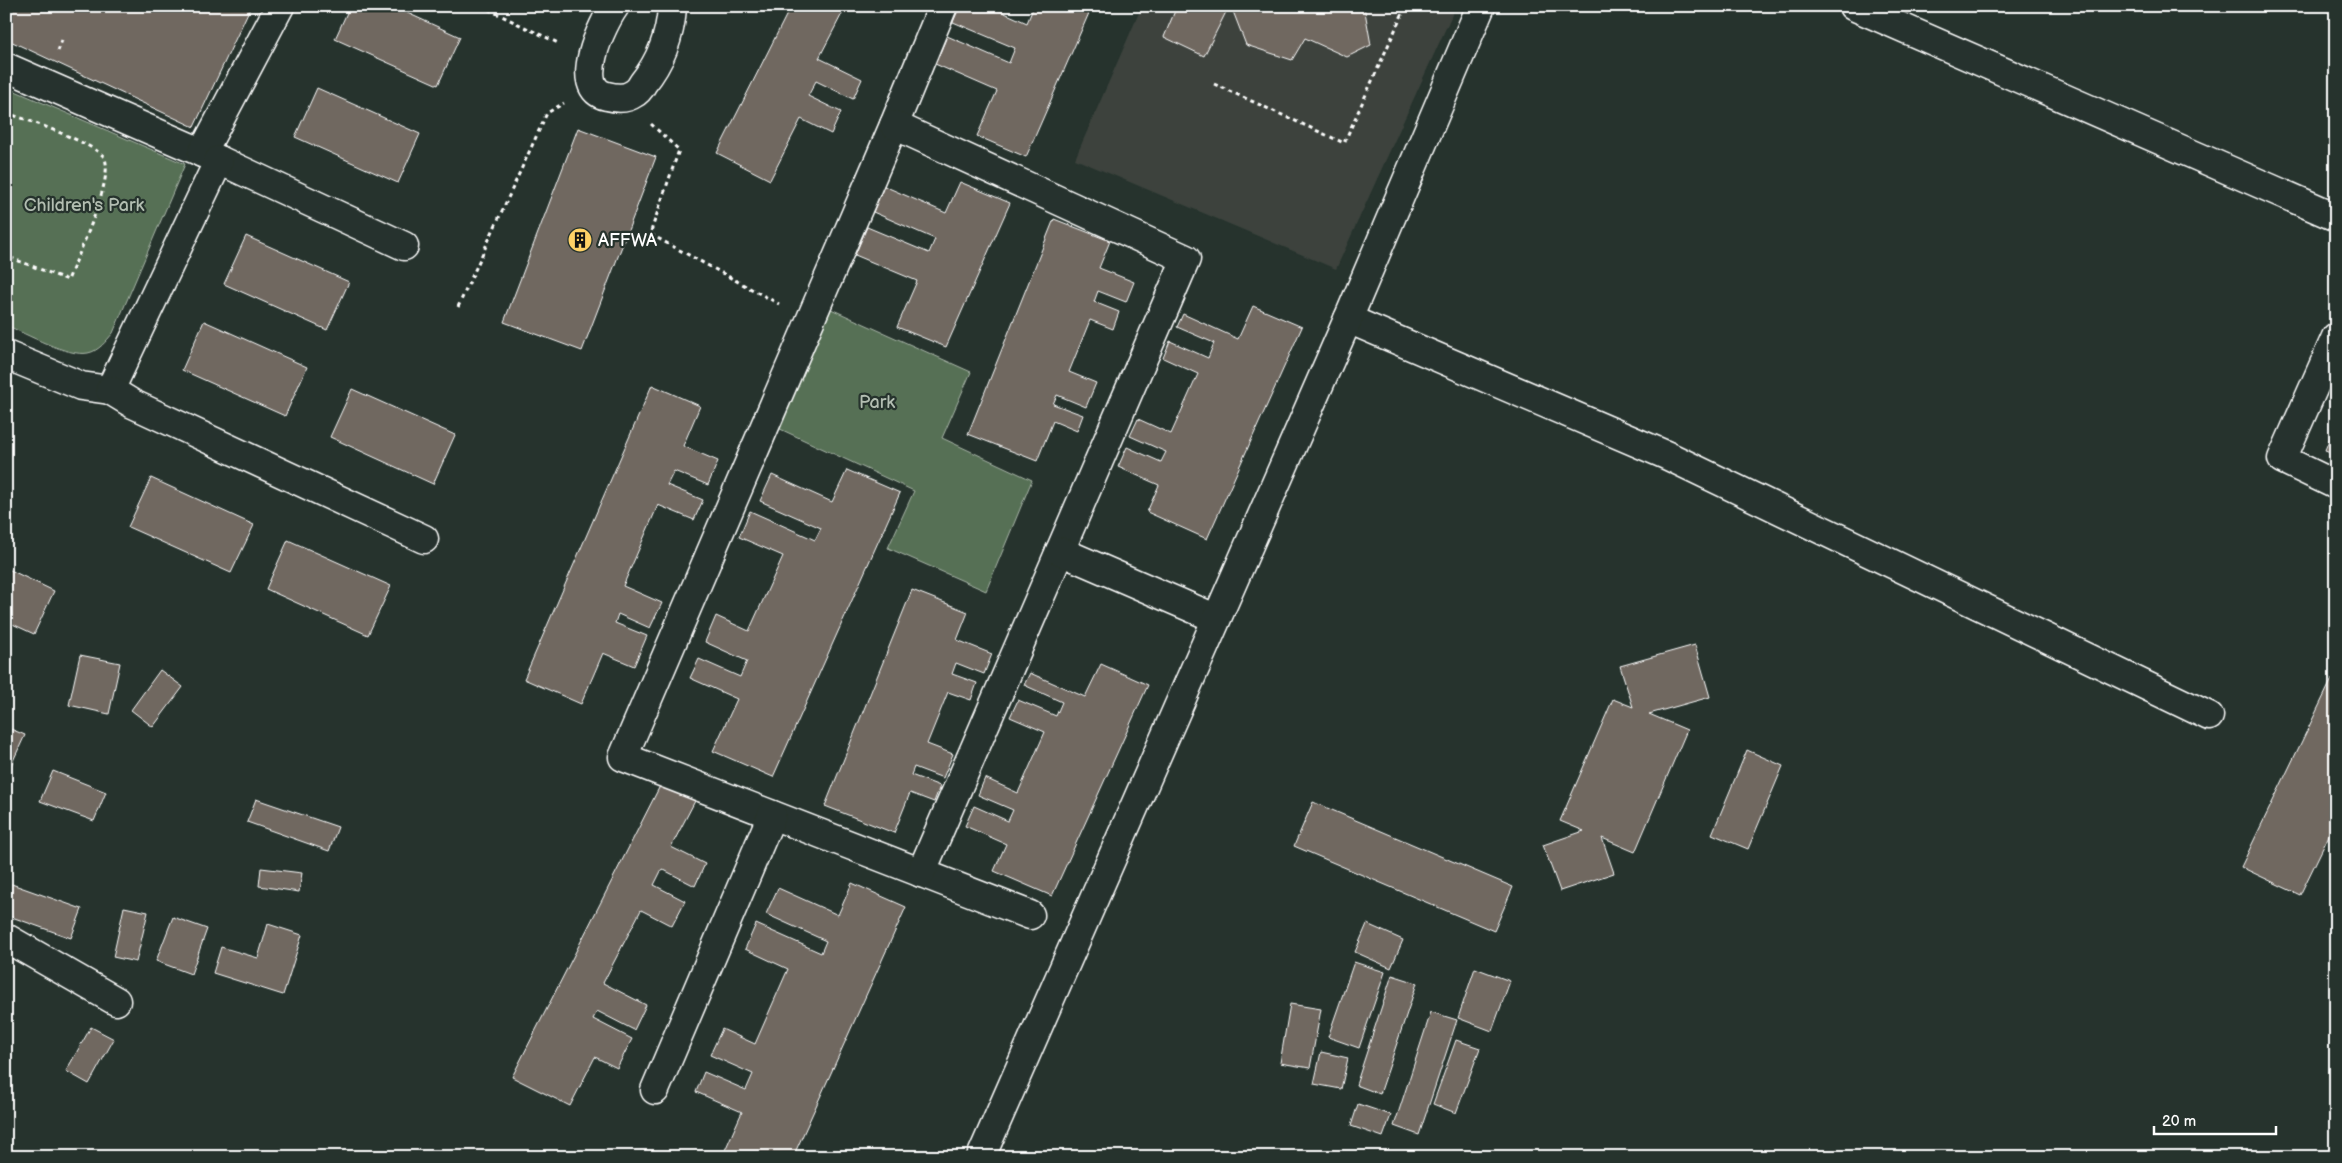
<svg xmlns="http://www.w3.org/2000/svg" width="2342" height="1163" viewBox="0 0 2342 1163" font-family="'Balsamiq Sans',sans-serif">
<style>
.built{fill:#3c433d}
.green{fill:#566f54;stroke:#aab7aa}
.building{fill:#706861;stroke:#fff}
.lines{fill:none;stroke-linecap:round;stroke-linejoin:round}
.minor-casing{stroke:#fff;stroke-width:31}
.path{stroke:#fff;stroke-width:3;stroke-dasharray:4 4;stroke-linecap:butt}
.minor{stroke:#26332d;stroke-width:28}
.labels{text-anchor:middle;dominant-baseline:central;stroke-width:4.5;stroke-linejoin:round;paint-order:stroke}
.park-label{font-size:18px;fill:#b3beb2;stroke:#26332d}
.poi-label{font-size:18px;fill:#fff;stroke:#26332d;text-anchor:start}
</style>
<rect width="100%" height="100%" fill="#26332d"/>
<filter id="ink" filterUnits="userSpaceOnUse"><feTurbulence type="fractalNoise" baseFrequency=".02" numOctaves="2"/><feDisplacementMap in="SourceGraphic" scale="10" xChannelSelector="R" yChannelSelector="G"/><feConvolveMatrix kernelMatrix="1 2 1 2 8 2 1 2 1" color-interpolation-filters="sRGB"/></filter>
<g filter="url(#ink)">
<!-- built -->
<path class="built" d="M 1142,6 L 1456,6 L 1336,269 L 1075,159 Z"/>
<!-- green -->
<g class="green">
<path d="M 6,87 L 185,164 L 113,333 C 106,341 99,351 88,353 C 68,357 26,334 6,325 Z"/>
<path d="M 831,309 L 971,372 L 942,438 L 1032,480 L 986,591 L 888,548 L 914,491 L 778,428 Z"/>
</g>
<!-- building -->
<g class="building">
<path d="M 6,6 L 251,6 L 194,127 L 6,39 Z"/>
<path d="M 350,6 L 392,6 L 460,37 L 438,85 L 335,39 Z"/>
<path d="M 791,6 L 846,6 L 819,58 L 862,79 L 853,99 L 816,81 L 808,96 L 841,112 L 831,134 L 801,119 L 770,180 L 717,153 Z"/>
<path d="M 960,6 L 989,6 L 1027,23 L 1034,6 L 1073,6 L 1089,13 L 1026,157 L 977,136 L 997,91 L 935,64 L 947,36 L 1009,63 L 1015,48 L 953,22 Z"/>
<path d="M 1177,6 L 1229,6 L 1204,56 L 1164,37 Z"/>
<path d="M 1231,6 L 1364,6 L 1371,45 L 1347,57 L 1305,38 L 1292,60 L 1246,45 Z"/>
<path d="M 317,88 L 420,134 L 398,183 L 295,137 Z"/>
<path d="M 578,128 L 656,157 L 582,351 L 504,322 Z"/>
<path d="M 960,182 L 1010,203 L 946,347 L 897,327 L 917,281 L 855,255 L 867,227 L 929,253 L 935,239 L 873,212 L 884,186 L 946,213 Z"/>
<path d="M 1054,219 L 1110,241 L 1099,268 L 1134,282 L 1126,302 L 1098,291 L 1094,302 L 1119,312 L 1113,329 L 1090,320 L 1069,372 L 1096,383 L 1086,407 L 1057,395 L 1053,404 L 1083,415 L 1077,431 L 1053,421 L 1037,461 L 968,434 Z"/>
<path d="M 246,236 L 349,282 L 327,330 L 224,284 Z"/>
<path d="M 1253,306 L 1302,327 L 1207,539 L 1147,512 L 1159,485 L 1118,467 L 1127,447 L 1161,462 L 1166,452 L 1130,436 L 1138,419 L 1171,434 L 1198,374 L 1163,358 L 1170,341 L 1208,358 L 1214,343 L 1177,327 L 1183,314 L 1238,339 Z"/>
<path d="M 204,321 L 307,367 L 285,416 L 182,370 Z"/>
<path d="M 652,385 L 700,406 L 683,446 L 718,461 L 708,485 L 674,471 L 667,485 L 703,500 L 694,520 L 658,505 L 623,586 L 662,603 L 650,628 L 618,614 L 615,623 L 647,636 L 634,666 L 603,653 L 581,704 L 524,679 Z"/>
<path d="M 352,389 L 455,435 L 433,484 L 330,437 Z"/>
<path d="M 2336,423 L 2336,454 L 2325,450 Z"/>
<path d="M 847,470 L 900,493 L 773,777 L 713,751 L 737,699 L 690,678 L 699,659 L 740,677 L 747,661 L 705,642 L 716,616 L 749,631 L 783,556 L 739,537 L 750,511 L 815,540 L 821,528 L 760,501 L 772,475 L 832,502 Z"/>
<path d="M 151,478 L 254,525 L 231,573 L 128,527 Z"/>
<path d="M 288,540 L 391,586 L 368,635 L 266,589 Z"/>
<path d="M 6,568 L 54,591 L 34,634 L 6,621 Z"/>
<path d="M 912,590 L 968,612 L 957,640 L 992,654 L 984,674 L 956,663 L 952,674 L 977,683 L 971,700 L 948,692 L 927,744 L 953,754 L 943,778 L 914,767 L 911,775 L 940,786 L 934,802 L 910,793 L 894,833 L 825,806 Z"/>
<path d="M 1695,645 L 1710,697 L 1649,714 L 1687,730 L 1635,852 L 1602,838 L 1614,873 L 1560,891 L 1543,845 L 1584,831 L 1560,821 L 1613,699 L 1633,707 L 1620,666 Z"/>
<path d="M 6,648 L 11,651 L 6,661 Z"/>
<path d="M 80,655 L 120,663 L 109,714 L 69,705 Z"/>
<path d="M 1101,664 L 1148,685 L 1052,896 L 994,871 L 1006,844 L 965,826 L 974,806 L 1008,821 L 1013,810 L 978,795 L 985,778 L 1018,793 L 1045,732 L 1010,717 L 1018,700 L 1056,716 L 1062,702 L 1024,685 L 1030,673 L 1085,697 Z"/>
<path d="M 160,670 L 183,687 L 153,727 L 131,710 Z"/>
<path d="M 2332,679 L 2336,681 L 2336,821 L 2300,895 L 2241,867 Z"/>
<path d="M 6,727 L 25,735 L 6,776 Z"/>
<path d="M 1747,750 L 1783,766 L 1748,849 L 1712,834 Z"/>
<path d="M 53,771 L 106,792 L 94,821 L 40,801 Z"/>
<path d="M 662,782 L 696,799 L 671,847 L 705,864 L 695,886 L 662,869 L 654,885 L 685,901 L 672,926 L 641,910 L 603,983 L 646,1005 L 634,1030 L 597,1011 L 593,1019 L 632,1039 L 617,1068 L 595,1057 L 570,1106 L 512,1077 Z"/>
<path d="M 256,799 L 338,827 L 329,851 L 247,822 Z"/>
<path d="M 1313,802 L 1513,887 L 1494,931 L 1294,846 Z"/>
<path d="M 261,868 L 302,873 L 299,892 L 259,886 Z"/>
<path d="M 6,882 L 82,909 L 71,938 L 6,915 Z"/>
<path d="M 852,883 L 906,907 L 793,1157 L 722,1157 L 742,1112 L 696,1092 L 704,1072 L 746,1090 L 753,1074 L 710,1055 L 722,1029 L 755,1044 L 788,969 L 745,949 L 756,924 L 821,953 L 826,941 L 766,914 L 778,888 L 838,915 Z"/>
<path d="M 124,907 L 148,912 L 136,962 L 113,957 Z"/>
<path d="M 173,917 L 207,929 L 191,974 L 156,961 Z"/>
<path d="M 268,924 L 302,935 L 283,995 L 213,973 L 221,947 L 258,958 Z"/>
<path d="M 1367,924 L 1403,940 L 1391,968 L 1355,952 Z"/>
<path d="M 1354,962 L 1385,972 L 1359,1048 L 1328,1037 Z"/>
<path d="M 1475,968 L 1510,981 L 1492,1031 L 1458,1018 Z"/>
<path d="M 1392,975 L 1417,983 L 1380,1094 L 1356,1085 Z"/>
<path d="M 1290,1004 L 1321,1009 L 1310,1068 L 1280,1063 Z"/>
<path d="M 1431,1012 L 1457,1020 L 1419,1135 L 1394,1126 Z"/>
<path d="M 91,1027 L 114,1039 L 89,1084 L 66,1071 Z"/>
<path d="M 1456,1040 L 1480,1048 L 1456,1113 L 1433,1104 Z"/>
<path d="M 1321,1052 L 1348,1058 L 1341,1089 L 1314,1084 Z"/>
<path d="M 1358,1104 L 1391,1115 L 1383,1137 L 1351,1126 Z"/>
</g>
<g class="lines">
<defs>
<g id="minor">
<path d="M 615,6 C 602,24 571,89 607,96 C 615,98 626,99 633,94 C 637,92 641,87 643,83 C 661,61 670,36 672,8 L 670,6"/>
<path d="M 943,6 L 894,125 L 623,757 L 1030,915"/>
<path d="M 1853,6 L 2336,217"/>
<path d="M 6,67 L 219,160 L 404,246"/>
<path d="M 894,125 L 1186,259 L 921,873"/>
<path d="M 202,153 L 280,6"/>
<path d="M 1348,319 L 1666,455 L 2209,716"/>
<path d="M 2336,337 L 2282,459 L 2336,485"/>
<path d="M 6,355 L 81,386 L 110,390 L 219,160"/>
<path d="M 110,390 L 133,404 L 424,539"/>
<path d="M 1060,551 L 1215,618"/>
<path d="M 6,938 L 116,1001"/>
<path d="M 655,1090 L 772,815"/>
<path d="M 981,1157 L 1348,319 L 1481,6"/>
</g>
</defs>
<!-- minor casing -->
<use href="#minor" class="minor-casing"/>
<!-- path -->
<g class="path">
<path d="M 481,6 L 560,44"/>
<path d="M 58,51 L 62,40"/>
<path d="M 1214,84 L 1344,143 L 1406,6"/>
<path d="M 6,113 C 24,118 95,144 104,157 C 116,175 77,258 68,280 L 6,256"/>
<path d="M 651,124 L 679,150 L 650,234 L 779,304"/>
<path d="M 458,307 L 547,113 L 564,103"/>
</g>
<!-- minor -->
<use href="#minor" class="minor"/>
</g>
</g>
<!-- icons -->
<defs>
<symbol id="building-disc" viewBox="-11 -11 22 22"><circle r="9.5" fill="#ffd166" stroke="#26332d"/><path d="M-4-6H4V6H1V3H-1V6H-4ZM-2.5-4.3h1.7v1.8h-1.7ZM.8-4.3h1.7v1.8H.8ZM-2.5-1h1.7V.8h-1.7ZM.8-1h1.7V.8H.8Z" fill="#111"/></symbol>
</defs>
<g fill-rule="evenodd">
<use href="#building-disc" x="566" y="226" width="28" height="28"/>
</g>
<g class="labels">
<!-- park labels -->
<g class="park-label">
<text x="84" y="205">Children's Park</text>
<text x="877" y="402">Park</text>
</g>
<!-- poi labels -->
<g class="poi-label">
<text x="598" y="240">AFFWA</text>
</g>
</g>
<!-- margin -->
<rect width="2342" height="1163" fill="none" stroke="#26332d" stroke-width="25"/>
<rect x="12" y="12" width="2317" height="1138" fill="none" stroke="#fff" stroke-width="2" filter="url(#ink)"/>
<!-- scale -->
<path d="M2154 1126v8h122v-8" fill="none" stroke="#ffffff" stroke-width="2.5"/>
<text x="2162" y="1126" font-size="15" fill="#ffffff" stroke="#26332d" stroke-width="4" paint-order="stroke">20 m</text>
</svg>
